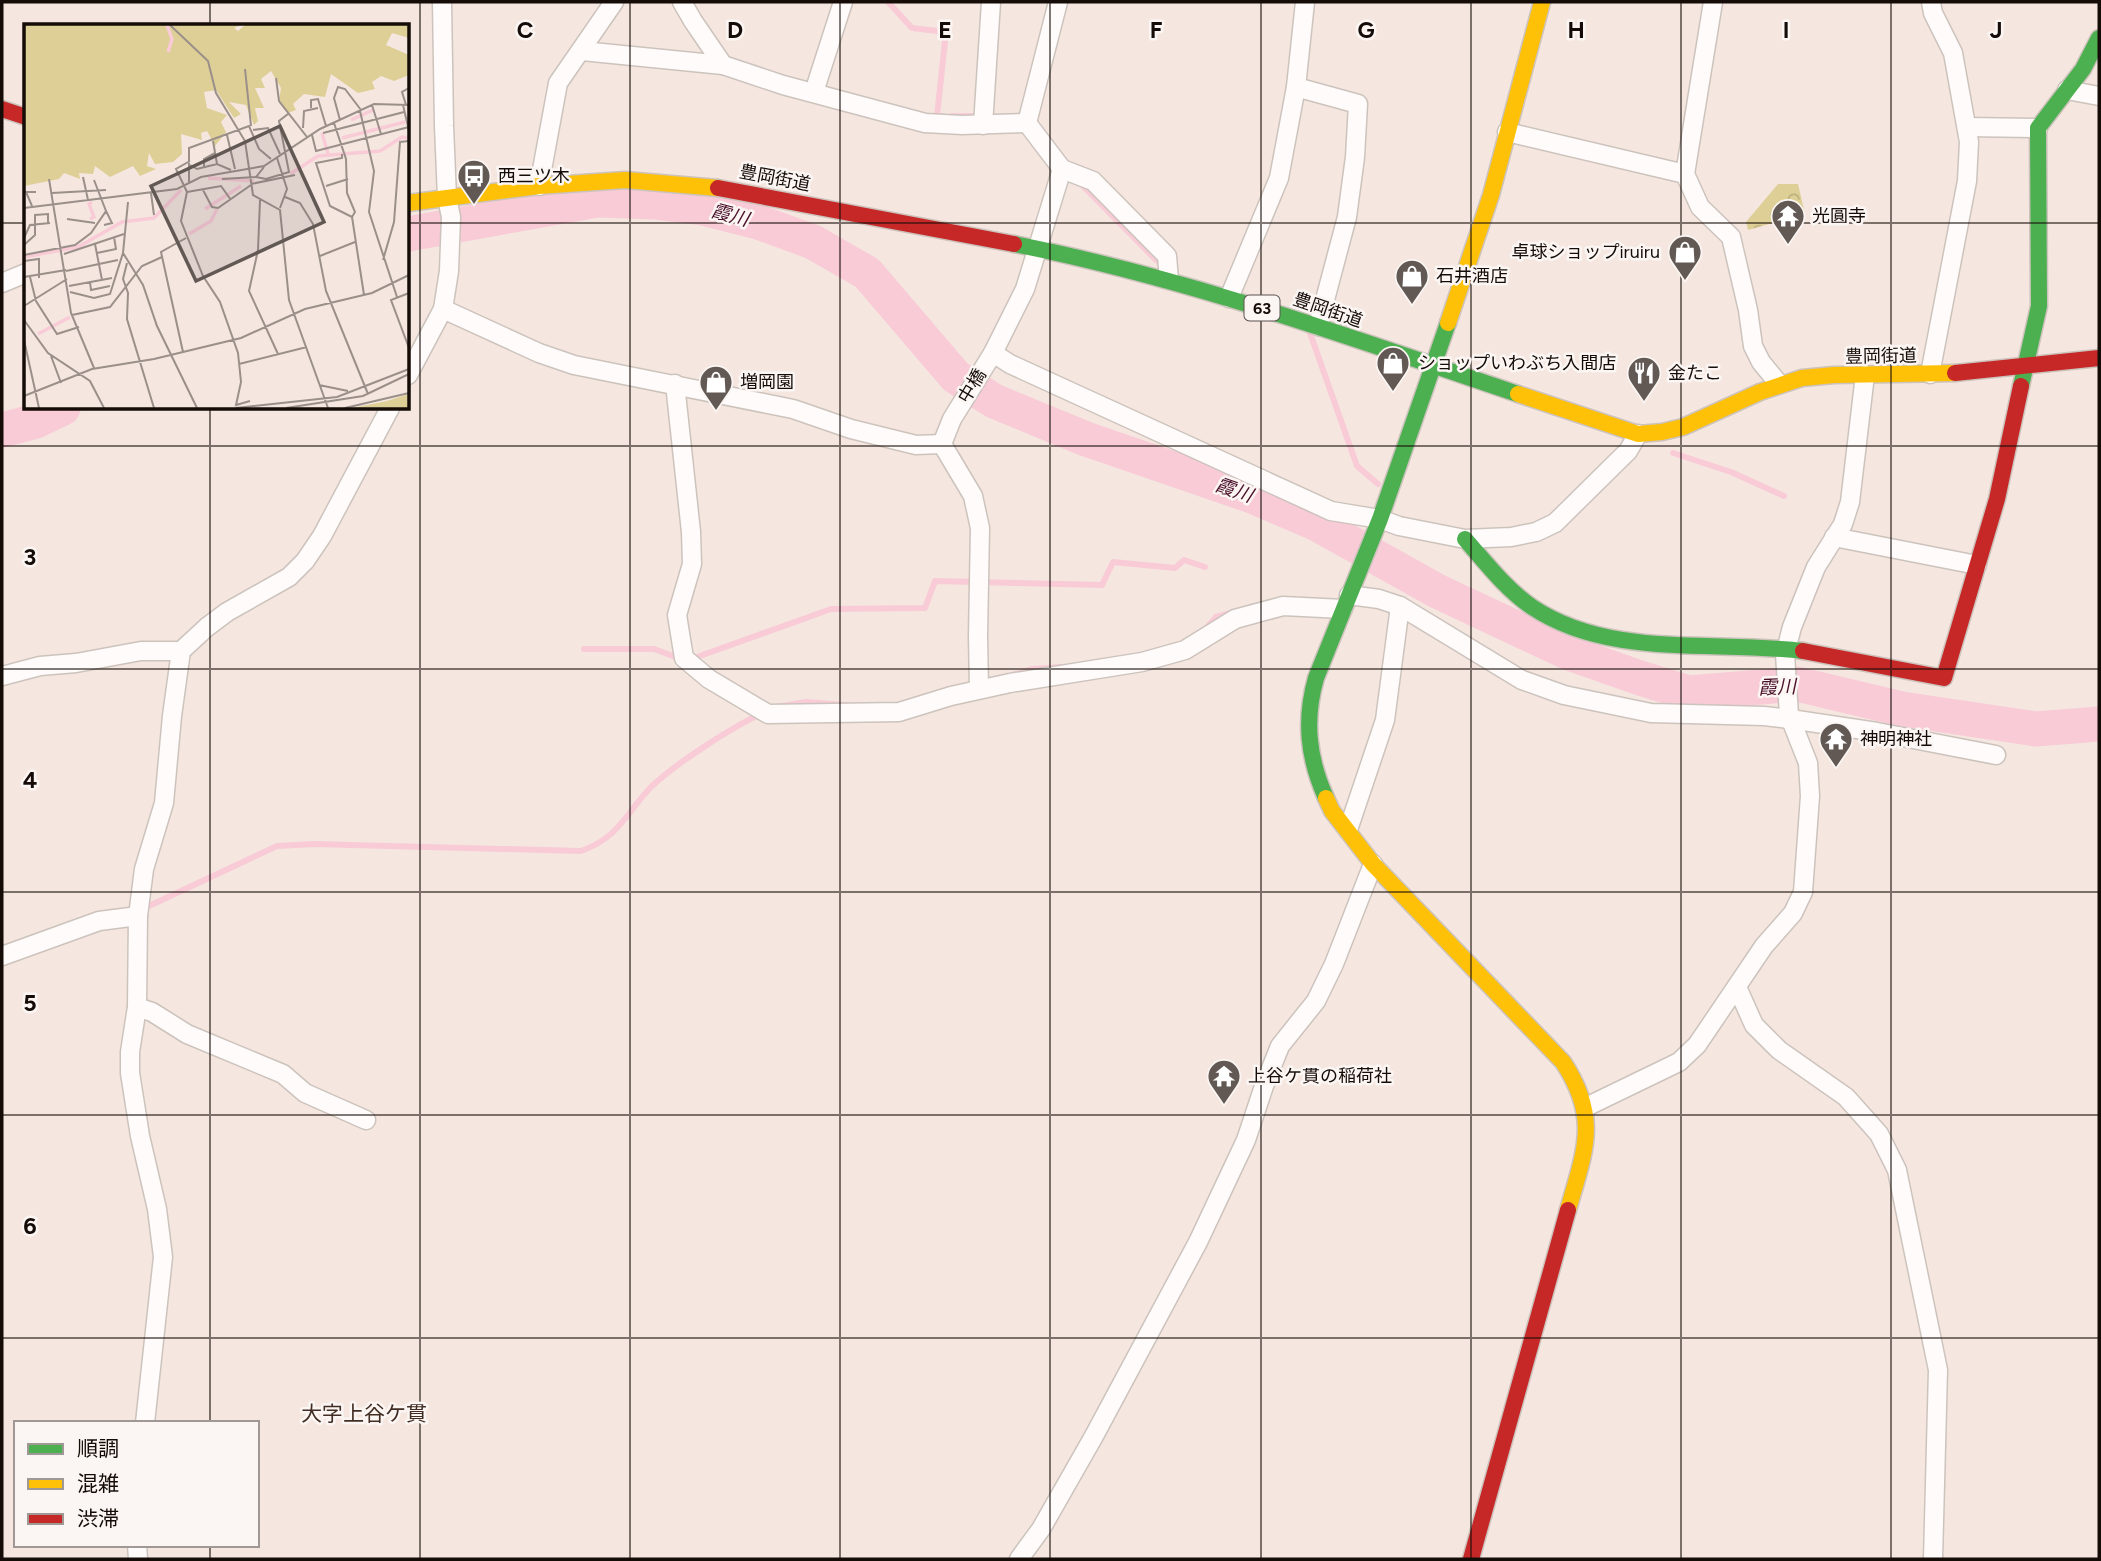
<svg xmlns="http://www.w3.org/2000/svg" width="2101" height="1561" viewBox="0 0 2101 1561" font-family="Figtree,'Noto Sans JP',sans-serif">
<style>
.forest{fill:url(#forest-crowns)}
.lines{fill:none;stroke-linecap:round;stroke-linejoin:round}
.stream{stroke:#f8cbd7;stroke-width:6}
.river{stroke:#f8cbd7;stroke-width:35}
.street-casing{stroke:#cdc3bd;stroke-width:21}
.fast-casing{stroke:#cdc3bd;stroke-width:19}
.slow-casing{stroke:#cdc3bd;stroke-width:19}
.jam-casing{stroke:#cdc3bd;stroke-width:19}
.street{stroke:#fefbfa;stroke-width:18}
.fast{stroke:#4caf50;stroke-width:16}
.slow{stroke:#ffc107;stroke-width:16}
.jam{stroke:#c62828;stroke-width:16}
.grid{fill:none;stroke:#150c08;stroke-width:2;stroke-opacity:0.55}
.labels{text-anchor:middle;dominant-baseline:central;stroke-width:5;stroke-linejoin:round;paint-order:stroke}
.shield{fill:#fbf6f3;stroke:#5a524e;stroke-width:2}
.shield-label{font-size:16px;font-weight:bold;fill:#150c08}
.poi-label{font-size:18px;fill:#150c08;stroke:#fbf6f3;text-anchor:start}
.street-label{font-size:18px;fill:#150c08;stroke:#fbf6f3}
.water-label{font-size:19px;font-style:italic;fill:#4a102a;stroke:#fbf6f3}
.quarter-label{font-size:21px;fill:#412d23;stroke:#fbf6f3}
.inset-river{fill:none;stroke:#f8cbd7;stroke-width:3.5}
.inset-road{fill:none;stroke:#9b8f8a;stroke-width:2}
.view{fill:#635954;fill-opacity:0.15;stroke:#635954;stroke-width:3.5}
.inset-edge{fill:none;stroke:#150c08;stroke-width:3.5}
.grid-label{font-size:23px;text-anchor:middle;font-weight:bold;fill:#150c08;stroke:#fbf6f3;stroke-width:5;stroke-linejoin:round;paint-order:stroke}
</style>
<defs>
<pattern id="forest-crowns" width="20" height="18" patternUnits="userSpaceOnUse" patternTransform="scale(1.75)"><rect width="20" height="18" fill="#decf96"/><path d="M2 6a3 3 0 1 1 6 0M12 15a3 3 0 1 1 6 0" fill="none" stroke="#beb180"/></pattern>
</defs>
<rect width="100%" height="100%" fill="#f5e7e0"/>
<!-- forest -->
<path class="forest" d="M 1778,184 L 1798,184 L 1805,214 L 1748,230 L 1746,222 Z"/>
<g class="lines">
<!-- stream -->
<g class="stream">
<path d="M 888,2 L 912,28 L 946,32 L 937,116 L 942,116"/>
<path d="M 952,116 L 980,116"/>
<path d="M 1079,182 L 1156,260 L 1164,264"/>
<path d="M 1310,333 L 1357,466 L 1378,484"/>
<path d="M 1673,453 L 1731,472 L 1784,496"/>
<path d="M 1204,631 L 1216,617 L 1231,613"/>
<path d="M 584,649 L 654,649 L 673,656 L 697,657 L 831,609 L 925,608 L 935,581 L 1102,585 L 1113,562 L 1175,568 L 1184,560 L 1205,567"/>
<path d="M 1012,675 L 1032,669 L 1060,667"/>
<path d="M 776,707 L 806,702 L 845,705"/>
<path d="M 149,906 L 277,846 L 314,844 L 581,851 C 620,837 625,814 651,787 C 675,764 732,727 763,713"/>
</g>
<!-- river -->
<g class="river">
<path d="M 408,234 L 597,200 L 654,202 L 703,208 L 758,222 L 813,242 L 867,273 L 956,377 L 994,401 L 1086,439 L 1252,496 L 1317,524 L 1437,591 L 1569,653 L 1640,678 L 1689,693 L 1797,684 L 1902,709 L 2036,729 L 2099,724"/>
<path d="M 2,430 L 36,421 L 63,408"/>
</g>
<defs>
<g id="street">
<path d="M 682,2 L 693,21 L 723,65 L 783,85 L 925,123 L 962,125 L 1027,123"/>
<path d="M 1713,2 L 1685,174 L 1700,207 L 1731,237 L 1748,310 L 1753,346 L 1761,362 L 1779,384"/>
<path d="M 582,51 L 723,65"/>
<path d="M 1296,87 L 1358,104 L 1355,157 L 1347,217 L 1318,326"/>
<path d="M 2067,90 L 2099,96"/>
<path d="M 814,92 L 843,2"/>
<path d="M 1027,123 L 1062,169 L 1093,181 L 1167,256 L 1169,280"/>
<path d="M 1027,123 L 1058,2"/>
<path d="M 983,125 L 991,2"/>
<path d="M 1967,127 L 2038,128"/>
<path d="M 1507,132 L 1685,174"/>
<path d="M 539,186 L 558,83 L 614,2"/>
<path d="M 2,283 L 26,273"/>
<path d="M 1229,298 L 1279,178 L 1296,87 L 1305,2"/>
<path d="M 443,309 L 539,353 L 574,365 L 793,409 L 851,429 L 916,445 L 942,444"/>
<path d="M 993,353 L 1010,364 L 1331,511 L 1380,519 L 1399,526 L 1465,539 L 1511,537 L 1536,532 L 1555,523 L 1628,451 L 1638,434"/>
<path d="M 1930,374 L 1967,181 L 1969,142 L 1953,53 L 1933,13 L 1931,2"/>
<path d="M 408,375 L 443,309 L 449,271 L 451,217 L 447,198 L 444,126 L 442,2"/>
<path d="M 675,384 L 691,532 L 692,564 L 677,615 L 684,658 L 709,679 L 768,714 L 899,712 L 951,696 L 1010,683 L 1142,662 L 1185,650 L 1235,619 L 1283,606 L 1343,609"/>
<path d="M 942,444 L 952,419 L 993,353 L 1025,289 L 1062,169"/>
<path d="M 942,444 L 973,496 L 980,528 L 978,636 L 979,689"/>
<path d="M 1834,537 L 1977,565"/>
<path d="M 1349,595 L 1379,599 L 1400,606 L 1522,680 L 1564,695 L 1651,713 L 1764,716 L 1790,719 L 1877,732 L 1996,755"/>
<path d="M 2,676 L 40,666 L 76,663 L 141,651 L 181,651"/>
<path d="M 1348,830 L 1385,720 L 1400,606"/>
<path d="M 2,956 L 99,921 L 138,916"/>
<path d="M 1737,987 L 1754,1025 L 1779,1050 L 1846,1097 L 1879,1134 L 1897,1170 L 1938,1370 L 1933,1559"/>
<path d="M 137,1007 L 152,1012 L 187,1034 L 283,1074 L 305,1093 L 366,1120"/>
<path d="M 1586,1107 L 1679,1062 L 1697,1045 L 1764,946 L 1793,913 L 1803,892 L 1810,796 L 1808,763 L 1789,715 L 1785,654 L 1792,627 L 1816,567 L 1843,524 L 1850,502 L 1865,375"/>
<path d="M 145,1423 L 163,1257 L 157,1209 L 140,1136 L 130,1073 L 130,1052 L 137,1007 L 138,916 L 144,869 L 164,803 L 172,716 L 181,651 L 207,627 L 227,612 L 289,577 L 305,561 L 322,536 L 390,408"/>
<path d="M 137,1545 L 138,1559"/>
<path d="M 1019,1559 L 1041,1529 L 1094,1436 L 1198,1242 L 1246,1140 L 1264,1086 L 1280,1046 L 1316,1001 L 1334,964 L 1373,864"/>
</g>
<g id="fast">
<path d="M 1014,244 C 1187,278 1352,338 1518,394"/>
<path d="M 2021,386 L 2039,306 L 2038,128 L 2083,69 L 2099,38"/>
<path d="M 1465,539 C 1486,563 1506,589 1532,607 C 1610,659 1714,640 1803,651"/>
<path d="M 1326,798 C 1308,758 1304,720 1316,678 L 1380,519 L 1448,323"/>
</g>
<g id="slow">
<path d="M 408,203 L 539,186 L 625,180 L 718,188"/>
<path d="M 1448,323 L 1491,195 L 1542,2"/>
<path d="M 1518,394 L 1638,434 L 1662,432 L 1683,427 L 1760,392 L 1802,378 L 1834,375 L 1955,373"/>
<path d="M 1326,798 L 1332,811 L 1373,864 L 1563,1062 C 1600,1118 1585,1150 1568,1210"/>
</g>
<g id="jam">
<path d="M 2,109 L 26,117"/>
<path d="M 718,188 L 1014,244"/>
<path d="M 1955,373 L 2099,358"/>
<path d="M 1803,651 L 1944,678 L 1997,499 L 2021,386"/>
<path d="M 1471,1559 L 1568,1210"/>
</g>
</defs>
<!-- street casing -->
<use href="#street" class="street-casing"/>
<!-- fast casing -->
<use href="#fast" class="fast-casing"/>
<!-- slow casing -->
<use href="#slow" class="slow-casing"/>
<!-- jam casing -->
<use href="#jam" class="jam-casing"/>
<!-- street -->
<use href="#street" class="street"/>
<!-- fast -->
<use href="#fast" class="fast"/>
<!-- slow -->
<use href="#slow" class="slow"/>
<!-- jam -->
<use href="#jam" class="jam"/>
</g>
<!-- grid -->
<path class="grid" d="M 210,2 L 210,26M 420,2 L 420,1559M 630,2 L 630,1559M 840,2 L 840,1559M 1050,2 L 1050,1559M 1261,2 L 1261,1559M 1471,2 L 1471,1559M 1681,2 L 1681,1559M 1891,2 L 1891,1559M 2,223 L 26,223M 408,223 L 2099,223M 210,408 L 210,1423M 2,446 L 2099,446M 2,669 L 2099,669M 2,892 L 2099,892M 2,1115 L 2099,1115M 2,1338 L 2099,1338M 210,1545 L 210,1559"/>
<!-- icons -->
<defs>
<symbol id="bus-pin" viewBox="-11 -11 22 30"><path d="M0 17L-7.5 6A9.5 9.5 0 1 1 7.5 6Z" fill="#635954" stroke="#fbf6f3"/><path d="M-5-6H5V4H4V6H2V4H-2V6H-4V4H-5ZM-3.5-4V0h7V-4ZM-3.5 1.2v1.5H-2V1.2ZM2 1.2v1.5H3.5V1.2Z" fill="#fff"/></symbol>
<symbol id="temple-pin" viewBox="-11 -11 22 30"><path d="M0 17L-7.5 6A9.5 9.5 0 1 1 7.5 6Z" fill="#635954" stroke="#fbf6f3"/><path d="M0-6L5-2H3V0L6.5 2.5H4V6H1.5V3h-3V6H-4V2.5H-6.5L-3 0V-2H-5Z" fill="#fff"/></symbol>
<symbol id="shop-pin" viewBox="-11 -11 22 30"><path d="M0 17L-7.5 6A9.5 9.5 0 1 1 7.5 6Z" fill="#635954" stroke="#fbf6f3"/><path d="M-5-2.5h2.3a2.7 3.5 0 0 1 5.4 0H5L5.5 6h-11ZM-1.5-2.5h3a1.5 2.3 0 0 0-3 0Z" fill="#fff"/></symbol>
<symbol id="restaurant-pin" viewBox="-11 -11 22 30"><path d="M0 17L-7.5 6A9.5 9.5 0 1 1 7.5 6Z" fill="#635954" stroke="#fbf6f3"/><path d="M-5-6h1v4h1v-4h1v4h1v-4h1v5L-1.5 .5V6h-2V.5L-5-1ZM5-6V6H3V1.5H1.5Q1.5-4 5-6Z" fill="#fff"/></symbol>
</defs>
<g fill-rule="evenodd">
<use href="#bus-pin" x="455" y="157" width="38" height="52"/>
<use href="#temple-pin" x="1769" y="197" width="38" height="52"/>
<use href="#shop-pin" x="1666" y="233" width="38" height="52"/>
<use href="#shop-pin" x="1393" y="257" width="38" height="52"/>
<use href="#shop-pin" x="1374" y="344" width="38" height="52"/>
<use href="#restaurant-pin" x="1625" y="354" width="38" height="52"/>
<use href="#shop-pin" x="697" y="363" width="38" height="52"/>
<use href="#temple-pin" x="1817" y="720" width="38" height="52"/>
<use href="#temple-pin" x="1205" y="1057" width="38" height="52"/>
</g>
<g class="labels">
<!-- shield labels -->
<rect class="shield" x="1244.5" y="295.5" width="35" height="25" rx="5"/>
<g class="shield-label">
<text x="1262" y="308">63</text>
</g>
<!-- poi labels -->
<g class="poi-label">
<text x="498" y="176">西三ツ木</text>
<text x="1812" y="216">光圓寺</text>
<text x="1660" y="252" text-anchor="end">卓球ショップiruiru</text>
<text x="1436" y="276">石井酒店</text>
<text x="1418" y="363">ショップいわぶち入間店</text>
<text x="1668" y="373">金たこ</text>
<text x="740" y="382">増岡園</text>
<text x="1860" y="739">神明神社</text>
<text x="1248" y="1076">上谷ケ貫の稲荷社</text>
</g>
<!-- street labels -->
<g class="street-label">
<text transform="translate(775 178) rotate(11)">豊岡街道</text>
<text transform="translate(1328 310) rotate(19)">豊岡街道</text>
<text transform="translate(1881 356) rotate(-1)">豊岡街道</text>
<text transform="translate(972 386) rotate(-59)">中橋</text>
</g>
<!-- water labels -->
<g class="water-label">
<text transform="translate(730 215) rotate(15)">霞川</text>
<text transform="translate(1234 490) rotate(19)">霞川</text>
<text transform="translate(1777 687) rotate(-2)">霞川</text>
</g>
<!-- quarter labels -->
<g class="quarter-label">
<text x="364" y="1413">大字上谷ケ貫</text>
</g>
</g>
<!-- overview -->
<g transform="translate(24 24)">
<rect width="385" height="385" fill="#f5e7e0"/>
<path d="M 385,370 L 385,384 L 328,384 L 363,377 Z" fill="#decf96"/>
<path d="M 0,1 L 217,1 L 210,4 L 214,7 L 221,1 L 385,1 L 385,14 L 368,9 L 362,21 L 385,31 L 385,51 L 370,57 L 357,52 L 348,58 L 351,65 L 334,69 L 307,50 L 301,73 L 280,70 L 269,80 L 272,86 L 264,89 L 255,76 L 257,64 L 247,47 L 237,55 L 241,64 L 231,64 L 240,84 L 231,84 L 234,97 L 230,101 L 222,81 L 205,78 L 217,90 L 210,94 L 192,66 L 180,68 L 183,84 L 203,91 L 197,98 L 202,108 L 191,122 L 183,107 L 177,109 L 178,116 L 157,110 L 158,130 L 149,138 L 131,140 L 125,129 L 123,142 L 132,145 L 116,152 L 109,142 L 86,153 L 71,142 L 69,150 L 55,149 L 56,155 L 40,149 L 35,155 L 0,162 Z" fill="#decf96"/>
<path class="inset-river" d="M 143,1 L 148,15 L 144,28M 327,96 L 349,86M 298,109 L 304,130M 318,114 L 381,98M 266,150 L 294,132 L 356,127 L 378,113 L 385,114M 184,154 L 230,157M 181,185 L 217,162M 66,195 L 70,193 L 65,180 L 68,178M 165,210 L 187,197 L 193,185M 0,233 L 54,223 L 98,198 L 130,194 L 157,166M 14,310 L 46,293"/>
<path class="inset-road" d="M 146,1 L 184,37 L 192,69 L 221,117 L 229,171 L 256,186 L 265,276 L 304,384M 221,45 L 227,102M 252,54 L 255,77 L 283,113M 348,81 L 357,110M 379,81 L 385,107M 382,81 L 378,68 L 385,64M 287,84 L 287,76 L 294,75 L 302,102M 336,87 L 350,147 L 345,188 L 373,273M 316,96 L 310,74 L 314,63 L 321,65 L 337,86M 310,99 L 322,135 L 323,169 L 331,188 L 328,193 L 340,271M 279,104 L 280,87 L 294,84M 229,106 L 244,104 L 256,130M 299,109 L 380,88M 203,111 L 211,145M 288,111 L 292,127 L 385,103M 189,117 L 193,140M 318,130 L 318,134 L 292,139 L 306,182 L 328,193M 253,134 L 263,165 L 256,184M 166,137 L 152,145 L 163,168 L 157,197 L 179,252 L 196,278 L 214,329 L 217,358 L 212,381 L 226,377M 166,141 L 173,145 L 193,140 L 207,146M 180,144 L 180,135 L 191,129M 59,153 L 64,176M 232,153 L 242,155 L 265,148 L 255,97 L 264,90M 25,155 L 47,289 L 70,344M 198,155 L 232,153 L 240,143M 165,158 L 165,124 L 225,102 L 235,125 L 247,135M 227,160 L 271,151M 302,162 L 324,155M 179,166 L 188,183 L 194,184 L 227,161M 163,168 L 197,162 L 207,176M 28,169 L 82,166M 127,169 L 130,191M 261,173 L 276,179 L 289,200 L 302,267 L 344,370M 236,176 L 234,226 L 225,267 L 254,330M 104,178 L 99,229 L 119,261 L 133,302 L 173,384M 8,182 L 2,168 L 12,168M 0,184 L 153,165 L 177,153 L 240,142 L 296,105 L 350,80 L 385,81M 43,195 L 71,199M 80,201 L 88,199 L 82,187M 0,214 L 6,201 L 26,199M 71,220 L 78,256M 0,221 L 11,211 L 11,191 L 24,190 L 24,199M 73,229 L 92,225 L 90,213M 40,230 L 100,210M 0,231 L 51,221 L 67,209 L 82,187 L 70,156M 296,232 L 331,218M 359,236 L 370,198 L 376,118 L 385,117M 0,237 L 15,235 L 15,254M 103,239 L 99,255 L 104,269 L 103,295 L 130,384M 42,247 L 94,236M 0,253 L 42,246M 6,253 L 12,277 L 33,310 L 55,303M 66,258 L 67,266 L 86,262M 45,262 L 88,254M 46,268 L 70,274 L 86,270 L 99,229M 385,269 L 367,276 L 385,324M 0,282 L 43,255M 48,291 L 86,283 L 118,242 L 138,233M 0,296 L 24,329 L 66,357 L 80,384M 0,316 L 15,384M 159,328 L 137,228 L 162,214M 27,332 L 37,359M 215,340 L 283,323M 295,361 L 324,367M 0,372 L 68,345 L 130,335 L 217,314 L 281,285 L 348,269 L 385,251M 212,384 L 313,373 L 385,345M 262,384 L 339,372 L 385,350M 321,384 L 385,369"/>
<path class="view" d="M 256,102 L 300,198 L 172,257 L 127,162 Z"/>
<rect width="385" height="385" class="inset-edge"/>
</g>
<g class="grid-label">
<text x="525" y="38">C</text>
<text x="735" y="38">D</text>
<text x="945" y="38">E</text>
<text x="1156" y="38">F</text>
<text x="1366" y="38">G</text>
<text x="1576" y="38">H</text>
<text x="1786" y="38">I</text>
<text x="1996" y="38">J</text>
<text x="30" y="565">3</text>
<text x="30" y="788">4</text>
<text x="30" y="1011">5</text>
<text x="30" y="1234">6</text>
</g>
<!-- border -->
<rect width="2101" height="1561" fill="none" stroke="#150c08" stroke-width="7"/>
<!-- legend -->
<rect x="14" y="1421" width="245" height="126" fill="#fbf6f3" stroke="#9f9895" stroke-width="2"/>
<rect x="28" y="1444" width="35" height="10" fill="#4caf50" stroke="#9f9895" stroke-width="2"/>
<text x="77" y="1456" font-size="21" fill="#150c08">順調</text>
<rect x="28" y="1479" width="35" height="10" fill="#ffc107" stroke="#9f9895" stroke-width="2"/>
<text x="77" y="1491" font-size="21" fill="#150c08">混雑</text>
<rect x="28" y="1514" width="35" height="10" fill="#c62828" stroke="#9f9895" stroke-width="2"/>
<text x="77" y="1526" font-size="21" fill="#150c08">渋滞</text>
</svg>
